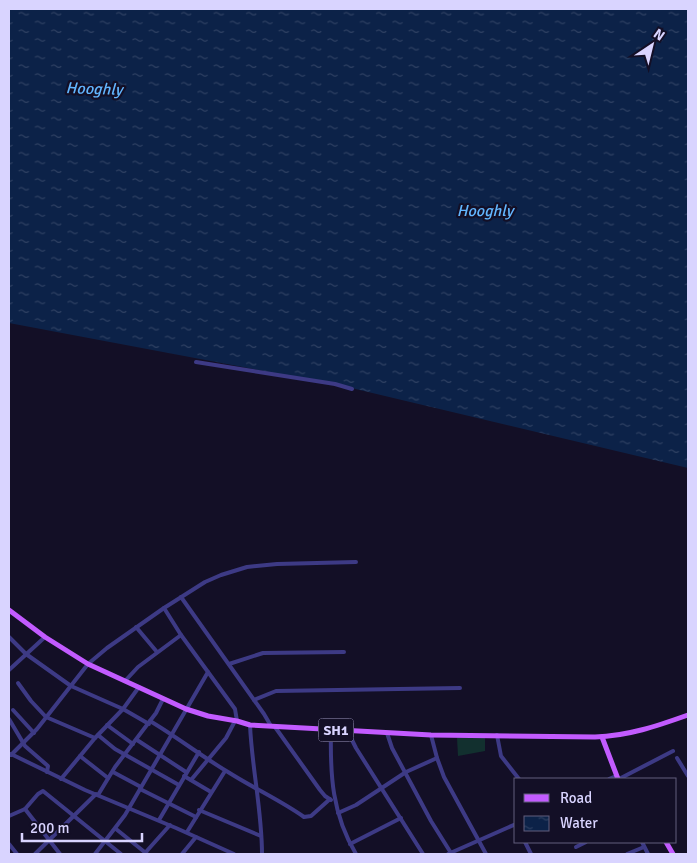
<svg xmlns="http://www.w3.org/2000/svg" width="697" height="863" viewBox="0 0 697 863" font-family="Signika,sans-serif">
<style>
.green{fill:#12302f}
.water{fill:url(#water-ripples)}
.lines{fill:none;stroke-linecap:round;stroke-linejoin:round}
.minor{stroke:#3d3a85;stroke-width:4}
.major{stroke:#c25bff;stroke-width:5}
.labels{text-anchor:middle;dominant-baseline:central;stroke-width:4.5;stroke-linejoin:round;paint-order:stroke}
.shield{fill:#130f26;stroke:#9e99be;stroke-width:1}
.shield-label{font-size:14px;font-weight:bold;fill:#d9d4ff}
.water-label{font-size:16px;font-style:italic;fill:#62b6ff;stroke:#130f26}
</style>
<defs>
<pattern id="water-ripples" width="26" height="14" patternUnits="userSpaceOnUse" patternTransform="scale(1.25)"><rect width="26" height="14" fill="#0c2248"/><path d="M2 4q2-2 4 0t4 0M15 11q2-2 4 0t4 0" fill="none" stroke="#2f4163"/></pattern>
</defs>
<rect width="100%" height="100%" fill="#130f26"/>
<!-- green -->
<path class="green" d="M 457,738 L 485,738 L 485,751 L 458,756 Z"/>
<!-- water -->
<path class="water" d="M 9,9 L 688,9 L 688,468 L 343,386 L 9,323 Z"/>
<g class="lines">
<!-- minor -->
<g class="minor">
<path d="M 196,362 L 335,384 L 352,389"/>
<path d="M 181,597 L 264,714 L 271,726"/>
<path d="M 164,608 L 181,635 L 235,709 L 237,721"/>
<path d="M 136,627 L 157,652"/>
<path d="M 9,637 L 26,654 L 71,686 L 123,709 L 149,724"/>
<path d="M 229,664 L 263,653 L 344,652"/>
<path d="M 9,670 L 45,637"/>
<path d="M 125,681 L 138,667 L 181,635"/>
<path d="M 18,683 L 31,701 L 46,717 L 95,738"/>
<path d="M 254,700 L 276,691 L 460,688"/>
<path d="M 13,710 L 34,733"/>
<path d="M 9,719 L 25,746 L 48,766 L 47,772"/>
<path d="M 150,721 C 177,737 201,756 228,772 C 253,788 280,800 304,817 L 311,816 L 330,799"/>
<path d="M 107,725 L 133,744"/>
<path d="M 250,725 C 252,769 262,811 262,854"/>
<path d="M 275,727 L 320,790 L 325,796 L 331,800"/>
<path d="M 331,730 C 330,775 332,814 356,854"/>
<path d="M 347,730 L 356,748 L 423,854"/>
<path d="M 387,733 L 392,748 L 431,821 L 451,853"/>
<path d="M 98,735 L 115,749 L 179,785"/>
<path d="M 431,735 L 437,758 L 444,777 L 486,854"/>
<path d="M 497,735 L 501,756 L 519,779"/>
<path d="M 137,740 L 186,772"/>
<path d="M 11,754 L 85,790 L 176,828 L 234,854"/>
<path d="M 11,755 L 37,729 L 88,664 L 107,648 L 164,608 L 205,582 L 221,575 L 247,567 L 277,564 L 356,562"/>
<path d="M 80,756 L 108,778"/>
<path d="M 677,758 L 688,776"/>
<path d="M 113,772 L 141,787"/>
<path d="M 184,776 L 211,792"/>
<path d="M 61,779 L 95,738 L 123,709 L 139,687"/>
<path d="M 609,779 L 616,776"/>
<path d="M 619,779 L 673,751"/>
<path d="M 191,780 L 226,738 L 235,721"/>
<path d="M 140,789 L 196,817"/>
<path d="M 98,795 L 115,767 L 156,713 L 163,699"/>
<path d="M 25,809 L 38,794 L 43,791 L 121,854"/>
<path d="M 199,810 L 261,836"/>
<path d="M 338,813 L 356,805 L 406,772 L 437,758"/>
<path d="M 9,816 L 25,809 L 60,854"/>
<path d="M 159,820 L 199,752"/>
<path d="M 116,829 L 147,854"/>
<path d="M 187,832 L 225,771"/>
<path d="M 525,842 L 531,854"/>
<path d="M 642,842 L 648,854"/>
<path d="M 9,844 L 17,854"/>
<path d="M 350,844 L 401,818"/>
<path d="M 576,847 L 586,842"/>
<path d="M 145,853 L 170,825"/>
<path d="M 35,854 L 96,794"/>
<path d="M 95,854 L 125,815 L 208,672"/>
<path d="M 182,854 L 196,837"/>
<path d="M 448,854 L 516,824"/>
<path d="M 627,854 L 644,847"/>
</g>
<!-- major -->
<g class="major">
<path d="M 9,610 L 45,637 L 88,664 L 186,709 L 208,716 L 237,721 L 250,725 L 431,735 L 595,737 C 628,736 657,726 688,715"/>
<path d="M 602,737 L 618,779"/>
<path d="M 666,842 L 673,854"/>
</g>
</g>
<g class="labels">
<!-- shield labels -->
<rect class="shield" x="318.5" y="718.5" width="35" height="23" rx="4"/>
<g class="shield-label">
<text x="336" y="730">SH1</text>
</g>
<!-- water labels -->
<g class="water-label">
<text transform="translate(94 89) rotate(2)">Hooghly</text>
<text x="485" y="211">Hooghly</text>
</g>
</g>
<!-- border -->
<rect width="697" height="863" fill="none" stroke="#d9d4ff" stroke-width="20"/>
<!-- legend -->
<rect x="514" y="778" width="162" height="65" fill="#130f26" stroke="#625e7d"/>
<rect x="524" y="794" width="25" height="8" fill="#c25bff" stroke="#625e7d"/>
<text x="560" y="803" font-size="15" fill="#d9d4ff">Road</text>
<rect x="524" y="816" width="25" height="15" fill="url(#water-ripples)" stroke="#625e7d"/>
<text x="560" y="828" font-size="15" fill="#d9d4ff">Water</text>
<!-- north arrow -->
<g transform="translate(652 45) rotate(35)" stroke="#130f26" stroke-width="4" paint-order="stroke">
<path d="M0-4L9 19L0 12L-9 19Z" fill="#d9d4ff"/>
<text y="-8" font-size="14" font-weight="bold" text-anchor="middle" fill="#d9d4ff">N</text>
</g>
<!-- scale -->
<path d="M22 833v8h120v-8" fill="none" stroke="#d9d4ff" stroke-width="2.5"/>
<text x="30" y="833" font-size="15" fill="#d9d4ff" stroke="#130f26" stroke-width="4" paint-order="stroke">200 m</text>
</svg>
